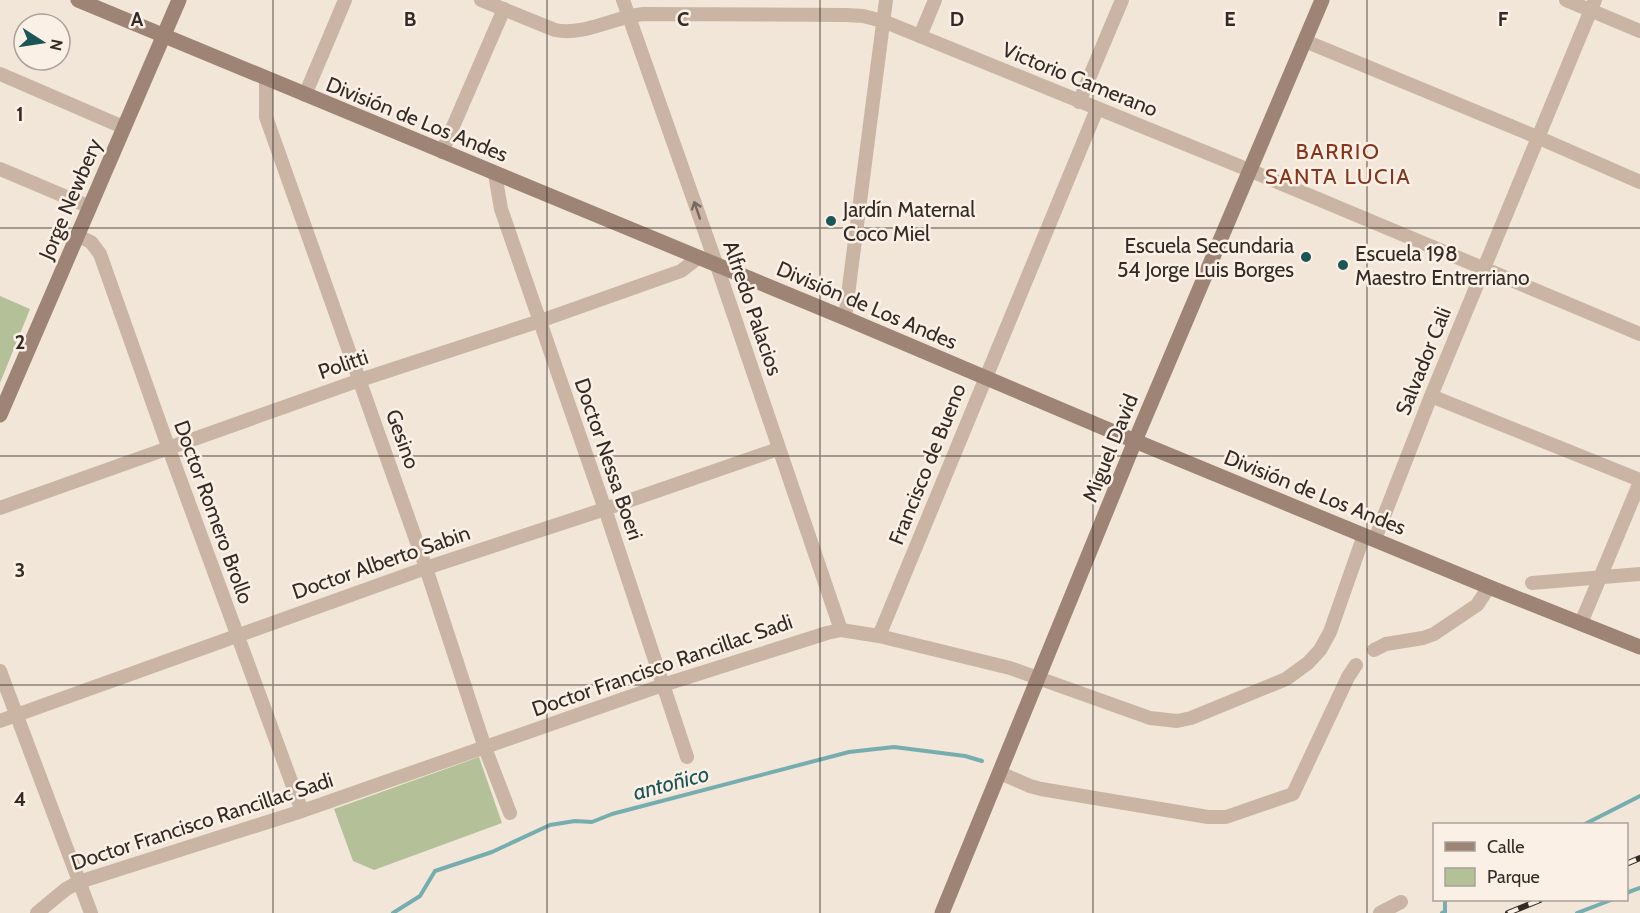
<svg xmlns="http://www.w3.org/2000/svg" width="1640" height="913" viewBox="0 0 1640 913" font-family="Cabin,sans-serif">
<style>
.green{fill:#b4c198}
.lines{fill:none;stroke-linecap:round;stroke-linejoin:round}
.stream{stroke:#76aeb0;stroke-width:4}
.street{stroke:#cab5a4;stroke-width:14}
.secondary{stroke:#9e8475;stroke-width:15}
.rail-casing{stroke:#352b26;stroke-width:6}
.rail{stroke:#faf0e5;stroke-width:4;stroke-dasharray:11;stroke-linecap:butt}
.oneway{stroke:#78695f}
.grid{fill:none;stroke:#352b26;stroke-width:1.5;stroke-opacity:0.55}
.poi-dot{fill:#1a5558;stroke:#faf0e5;stroke-width:2}
.labels{text-anchor:middle;dominant-baseline:central;stroke-width:5;stroke-linejoin:round;paint-order:stroke}
.street-label{font-size:21px;fill:#352b26;stroke:#faf0e5}
.poi-label{font-size:21px;fill:#352b26;stroke:#faf0e5;text-anchor:start}
.neighbourhood-label{font-size:22px;letter-spacing:1.5px;fill:#87351c;stroke:#faf0e5}
.water-label{font-size:22px;font-style:italic;fill:#1a5558;stroke:#faf0e5}
.grid-label{font-size:20px;text-anchor:middle;font-weight:bold;fill:#352b26;stroke:#faf0e5;stroke-width:5;stroke-linejoin:round;paint-order:stroke}
</style>
<rect width="100%" height="100%" fill="#f2e6d8"/>
<!-- green -->
<g class="green">
<path d="M 0,296 L 30,309 L 0,383 Z"/>
<path d="M 479,757 L 502,823 L 374,870 L 353,861 L 334,809 Z"/>
</g>
<g class="lines">
<!-- stream -->
<g class="stream">
<path d="M 1585,824 L 1640,796"/>
<path d="M 1626,893 L 1640,888"/>
<path d="M 393,913 L 420,896 L 435,871 L 492,852 L 550,825 L 575,821 L 592,822 L 612,814 L 849,752 L 894,747 L 965,756 L 982,761"/>
<path d="M 1442,913 L 1445,912 L 1445,900"/>
<path d="M 1577,913 L 1611,900"/>
</g>
<!-- street -->
<g class="street">
<path d="M 481,0 L 555,30 C 584,36 614,17 643,14 L 846,15 L 863,16 L 883,21 L 1249,170 L 1640,334"/>
<path d="M 623,0 L 717,266 L 841,630"/>
<path d="M 1566,0 L 1640,31"/>
<path d="M 920,36 L 935,0"/>
<path d="M 1305,41 L 1537,137 L 1640,182"/>
<path d="M 0,74 L 123,127"/>
<path d="M 266,79 L 266,117 L 426,568 L 485,748 L 510,813"/>
<path d="M 305,95 L 345,0"/>
<path d="M 1079,102 L 1122,0"/>
<path d="M 442,152 L 504,9"/>
<path d="M 0,169 L 90,207"/>
<path d="M 495,174 L 501,209 L 605,509 L 687,757"/>
<path d="M 78,236 L 91,242 L 100,254 L 169,449 L 302,811"/>
<path d="M 845,318 L 886,0"/>
<path d="M 1431,396 L 1640,480"/>
<path d="M 0,508 L 360,380 L 540,321 L 681,271 L 698,258"/>
<path d="M 1375,539 L 1431,396 L 1595,0"/>
<path d="M 1532,583 L 1640,574"/>
<path d="M 1581,623 L 1640,482"/>
<path d="M 879,636 L 1097,109"/>
<path d="M 1374,650 L 1386,644 L 1423,638 L 1434,634 L 1477,605 L 1489,587"/>
<path d="M 0,671 L 91,913"/>
<path d="M 0,721 L 426,568 L 605,509 L 778,449"/>
<path d="M 1000,773 L 1030,786 L 1041,789 L 1208,817 L 1226,817 L 1293,794 L 1348,677 L 1356,665"/>
<path d="M 37,913 L 66,889 L 79,882 L 302,811 L 663,685 L 827,633 L 841,630 L 879,636 L 1010,668 L 1150,718 L 1177,721 L 1191,718 L 1286,679 L 1308,663 L 1320,650 L 1330,632 L 1364,535"/>
<path d="M 1380,913 L 1401,902"/>
</g>
<!-- secondary -->
<g class="secondary">
<path d="M 78,0 L 845,318 L 1135,441 L 1489,587 L 1640,647"/>
<path d="M 0,415 L 179,0"/>
<path d="M 942,913 L 1135,441 L 1322,0"/>
</g>
<defs>
<g id="rail">
<path d="M 1626,864 L 1640,858"/>
<path d="M 1508,913 L 1540,900"/>
</g>
</defs>
<!-- rail casing -->
<use href="#rail" class="rail-casing"/>
<!-- rail -->
<use href="#rail" class="rail"/>
</g>
<!-- one-way arrows -->
<defs><path id="oneway-shaft" d="M-6 0H5M1.5-3L5.5 0L1.5 3" fill="none" stroke-width="1.6" stroke-linecap="round" stroke-linejoin="round" transform="scale(1.5)"/></defs>
<use class="oneway" href="#oneway-shaft" transform="translate(697 210) rotate(-109)"/>
<!-- grid -->
<path class="grid" d="M 273,0 L 273,913M 547,0 L 547,913M 820,0 L 820,913M 1093,0 L 1093,913M 1367,0 L 1367,913M 0,228 L 1640,228M 0,456 L 1640,456M 0,685 L 1640,685"/>
<!-- markers -->
<g class="poi-dot">
<circle cx="831" cy="221" r="6"/>
<circle cx="1306" cy="257" r="6"/>
<circle cx="1343" cy="265" r="6"/>
</g>
<g class="labels">
<!-- street labels -->
<g class="street-label">
<text transform="translate(1080 79) rotate(22)">Victorio Camerano</text>
<text transform="translate(417 119) rotate(22)">División de Los Andes</text>
<text transform="translate(70 199) rotate(-67)">Jorge Newbery</text>
<text transform="translate(867 305) rotate(23)">División de Los Andes</text>
<text transform="translate(753 308) rotate(71)">Alfredo Palacios</text>
<text transform="translate(1423 361) rotate(-68)">Salvador Cali</text>
<text transform="translate(343 364) rotate(-19)">Politti</text>
<text transform="translate(403 439) rotate(70)">Gesino</text>
<text transform="translate(1110 448) rotate(-68)">Miguel David</text>
<text transform="translate(609 459) rotate(71)">Doctor Nessa Boeri</text>
<text transform="translate(927 464) rotate(-68)">Francisco de Bueno</text>
<text transform="translate(1315 492) rotate(22)">División de Los Andes</text>
<text transform="translate(214 512) rotate(70)">Doctor Romero Brollo</text>
<text transform="translate(381 562) rotate(-19)">Doctor Alberto Sabin</text>
<text transform="translate(662 665) rotate(-19)">Doctor Francisco Rancillac Sadi</text>
<text transform="translate(202 821) rotate(-18)">Doctor Francisco Rancillac Sadi</text>
</g>
<!-- poi labels -->
<g class="poi-label">
<text x="843" y="209">Jardín Maternal<tspan x="843" dy="24">Coco Miel</tspan></text>
<text x="1294" y="245" text-anchor="end">Escuela Secundaria<tspan x="1294" dy="24">54 Jorge Luis Borges</tspan></text>
<text x="1355" y="253">Escuela 198<tspan x="1355" dy="24">Maestro Entrerriano</tspan></text>
</g>
<!-- neighbourhood labels -->
<g class="neighbourhood-label">
<text x="1338" y="151">BARRIO<tspan x="1338" dy="25">SANTA LUCIA</tspan></text>
</g>
<!-- water labels -->
<g class="water-label">
<text transform="translate(671 783) rotate(-15)">antoñico</text>
</g>
</g>
<g class="grid-label">
<text x="137" y="26">A</text>
<text x="410" y="26">B</text>
<text x="683" y="26">C</text>
<text x="957" y="26">D</text>
<text x="1230" y="26">E</text>
<text x="1503" y="26">F</text>
<text x="20" y="121">1</text>
<text x="20" y="349">2</text>
<text x="20" y="577">3</text>
<text x="20" y="806">4</text>
</g>
<!-- legend -->
<rect x="1433" y="823" width="195" height="78" fill="#faf0e5" stroke="#aba199" stroke-width="1.5"/>
<rect x="1445" y="842" width="30" height="9" fill="#9e8475" stroke="#aba199" stroke-width="1.5"/>
<text x="1487" y="853" font-size="18" fill="#352b26">Calle</text>
<rect x="1445" y="868" width="30" height="18" fill="#b4c198" stroke="#aba199" stroke-width="1.5"/>
<text x="1487" y="883" font-size="18" fill="#352b26">Parque</text>
<!-- north arrow -->
<g transform="translate(42 42) rotate(102)"><circle r="28" fill="#faf0e5" stroke="#aba199" stroke-width="1.5"/>
<path d="M0-4.5L10 22L0 15L-10 22Z" fill="#1a5558"/>
<text y="-9" font-size="16" font-weight="bold" text-anchor="middle" fill="#352b26">N</text>
</g>
</svg>
